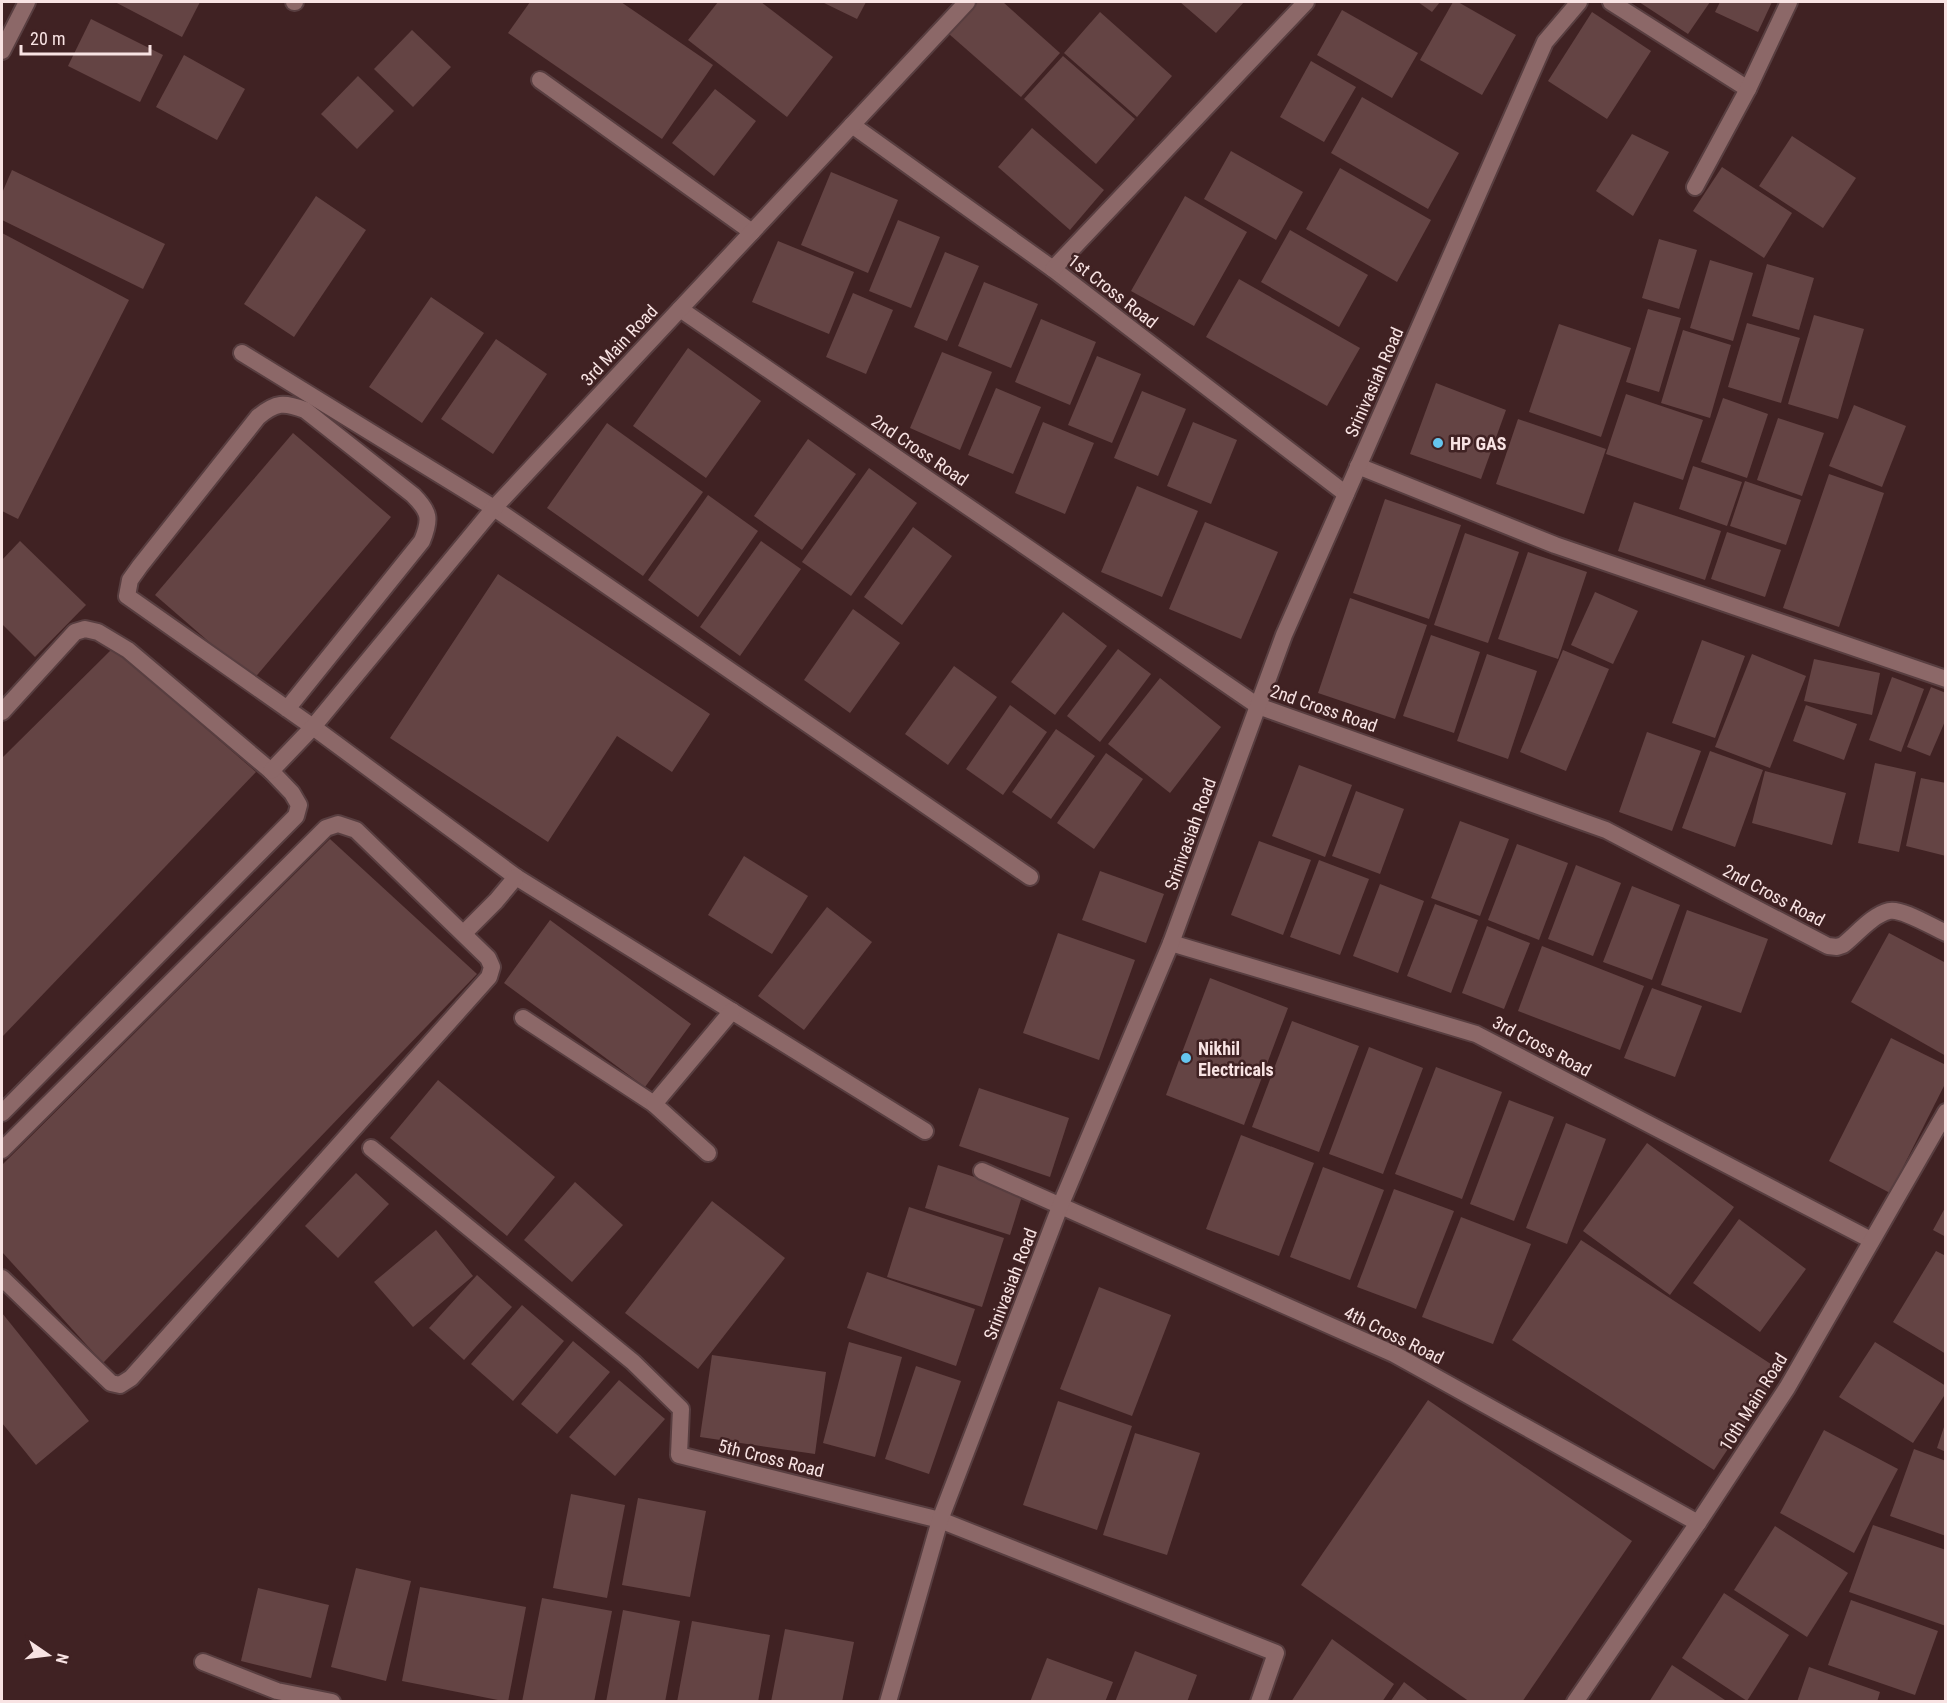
<svg xmlns="http://www.w3.org/2000/svg" width="1947" height="1703" viewBox="0 0 1947 1703" font-family="'Roboto Condensed',sans-serif">
<style>
.building{fill:#644444}
.lines{fill:none;stroke-linecap:round;stroke-linejoin:round}
.minor-casing{stroke:#583e40;stroke-width:20}
.tertiary-casing{stroke:#583e40;stroke-width:20}
.minor{stroke:#8c6868;stroke-width:16}
.tertiary{stroke:#8c6868;stroke-width:16}
.poi-dot{fill:#65c5ee;stroke:#402223;stroke-width:2}
.labels{text-anchor:middle;dominant-baseline:central;stroke-width:5;stroke-linejoin:round;paint-order:stroke}
.street-label{font-size:18px;fill:#f8e3e3;stroke:#402223}
.poi-label{font-size:18px;font-weight:bold;fill:#f8e3e3;stroke:#402223;text-anchor:start}
</style>
<rect width="100%" height="100%" fill="#402223"/>
<!-- building -->
<g class="building">
<path d="M 115,2 L 200,2 L 182,37 Z"/>
<path d="M 530,2 L 621,2 L 713,65 L 662,139 L 508,33 Z"/>
<path d="M 718,2 L 761,2 L 833,57 L 787,117 L 688,40 Z"/>
<path d="M 822,2 L 866,2 L 857,19 Z"/>
<path d="M 978,2 L 1003,2 L 1060,53 L 1021,97 L 949,34 Z"/>
<path d="M 1180,2 L 1244,2 L 1216,33 Z"/>
<path d="M 1418,2 L 1440,2 L 1432,12 Z"/>
<path d="M 1453,2 L 1458,2 L 1516,35 L 1482,95 L 1420,60 Z"/>
<path d="M 1639,2 L 1710,2 L 1688,34 Z"/>
<path d="M 1720,2 L 1772,2 L 1758,32 L 1715,12 Z"/>
<path d="M 1342,10 L 1418,53 L 1392,98 L 1317,55 Z"/>
<path d="M 1100,12 L 1172,76 L 1137,117 L 1064,53 Z"/>
<path d="M 1592,12 L 1651,51 L 1607,119 L 1548,81 Z"/>
<path d="M 91,19 L 163,55 L 140,102 L 68,66 Z"/>
<path d="M 412,30 L 451,67 L 413,107 L 374,69 Z"/>
<path d="M 184,55 L 245,89 L 217,140 L 156,107 Z"/>
<path d="M 1063,56 L 1135,119 L 1096,164 L 1024,99 Z"/>
<path d="M 1311,61 L 1356,87 L 1324,142 L 1280,117 Z"/>
<path d="M 358,76 L 394,111 L 357,149 L 321,114 Z"/>
<path d="M 715,89 L 756,121 L 714,176 L 672,143 Z"/>
<path d="M 1362,97 L 1459,153 L 1428,209 L 1331,153 Z"/>
<path d="M 1032,128 L 1104,190 L 1070,230 L 998,167 Z"/>
<path d="M 1632,134 L 1669,152 L 1633,216 L 1596,191 Z"/>
<path d="M 1792,136 L 1856,178 L 1823,228 L 1759,186 Z"/>
<path d="M 1231,151 L 1303,192 L 1276,240 L 1204,199 Z"/>
<path d="M 1722,167 L 1792,213 L 1764,258 L 1693,211 Z"/>
<path d="M 1340,168 L 1431,220 L 1397,282 L 1306,229 Z"/>
<path d="M 12,170 L 165,244 L 143,289 L 2,220 L 2,193 Z"/>
<path d="M 831,172 L 898,200 L 868,273 L 801,245 Z"/>
<path d="M 316,196 L 366,230 L 294,337 L 244,304 Z"/>
<path d="M 1185,196 L 1247,232 L 1194,326 L 1131,291 Z"/>
<path d="M 898,220 L 940,237 L 911,308 L 869,291 Z"/>
<path d="M 1290,230 L 1368,275 L 1339,327 L 1261,282 Z"/>
<path d="M 2,233 L 129,300 L 18,519 L 2,511 Z"/>
<path d="M 1659,239 L 1697,250 L 1679,309 L 1642,298 Z"/>
<path d="M 778,241 L 854,272 L 829,334 L 752,302 Z"/>
<path d="M 945,252 L 979,266 L 947,341 L 914,327 Z"/>
<path d="M 1710,260 L 1753,273 L 1733,341 L 1690,328 Z"/>
<path d="M 1767,264 L 1814,278 L 1799,330 L 1752,316 Z"/>
<path d="M 1239,279 L 1360,348 L 1327,406 L 1206,337 Z"/>
<path d="M 984,282 L 1038,304 L 1011,368 L 958,346 Z"/>
<path d="M 853,293 L 893,310 L 866,374 L 826,357 Z"/>
<path d="M 431,297 L 484,333 L 422,423 L 369,387 Z"/>
<path d="M 1648,309 L 1681,318 L 1659,392 L 1626,382 Z"/>
<path d="M 1814,315 L 1864,329 L 1838,419 L 1788,404 Z"/>
<path d="M 1041,319 L 1096,342 L 1070,405 L 1015,382 Z"/>
<path d="M 1747,323 L 1800,338 L 1781,403 L 1728,387 Z"/>
<path d="M 1559,324 L 1631,348 L 1601,437 L 1529,412 Z"/>
<path d="M 1683,330 L 1731,345 L 1710,418 L 1661,403 Z"/>
<path d="M 496,339 L 547,374 L 493,454 L 441,419 Z"/>
<path d="M 688,348 L 761,401 L 706,478 L 633,426 Z"/>
<path d="M 942,352 L 992,372 L 960,450 L 910,428 Z"/>
<path d="M 1097,356 L 1141,374 L 1112,443 L 1068,425 Z"/>
<path d="M 1436,383 L 1506,410 L 1481,479 L 1410,454 Z"/>
<path d="M 996,388 L 1041,407 L 1013,474 L 968,455 Z"/>
<path d="M 1142,391 L 1186,409 L 1158,476 L 1114,458 Z"/>
<path d="M 1626,394 L 1703,420 L 1683,480 L 1606,454 Z"/>
<path d="M 1723,398 L 1768,414 L 1747,478 L 1701,462 Z"/>
<path d="M 1854,405 L 1906,426 L 1882,487 L 1829,466 Z"/>
<path d="M 1778,418 L 1824,433 L 1802,496 L 1757,480 Z"/>
<path d="M 1518,419 L 1606,449 L 1584,514 L 1496,484 Z"/>
<path d="M 1043,422 L 1094,443 L 1065,514 L 1015,493 Z"/>
<path d="M 1193,422 L 1237,440 L 1211,504 L 1167,486 Z"/>
<path d="M 607,423 L 703,492 L 643,576 L 547,508 Z"/>
<path d="M 293,433 L 391,517 L 253,680 L 155,595 Z"/>
<path d="M 808,439 L 856,474 L 802,550 L 754,516 Z"/>
<path d="M 1693,466 L 1742,482 L 1727,526 L 1679,509 Z"/>
<path d="M 869,468 L 917,503 L 851,596 L 802,562 Z"/>
<path d="M 1829,474 L 1884,493 L 1839,627 L 1783,608 Z"/>
<path d="M 1745,481 L 1801,500 L 1786,545 L 1730,526 Z"/>
<path d="M 1137,486 L 1198,511 L 1162,597 L 1101,572 Z"/>
<path d="M 708,495 L 758,531 L 698,617 L 648,580 Z"/>
<path d="M 1385,499 L 1461,525 L 1429,619 L 1353,593 Z"/>
<path d="M 1634,502 L 1721,531 L 1705,580 L 1618,551 Z"/>
<path d="M 1205,522 L 1278,552 L 1241,639 L 1169,609 Z"/>
<path d="M 913,527 L 952,556 L 902,625 L 864,597 Z"/>
<path d="M 1727,532 L 1781,550 L 1765,597 L 1711,579 Z"/>
<path d="M 1465,533 L 1519,552 L 1488,643 L 1434,625 Z"/>
<path d="M 20,541 L 86,605 L 35,657 L 2,624 L 2,560 Z"/>
<path d="M 761,541 L 801,569 L 740,656 L 700,627 Z"/>
<path d="M 1528,552 L 1587,572 L 1558,659 L 1498,639 Z"/>
<path d="M 498,574 L 710,714 L 672,772 L 617,736 L 548,842 L 390,738 Z"/>
<path d="M 1595,592 L 1638,611 L 1613,664 L 1571,645 Z"/>
<path d="M 1350,598 L 1427,625 L 1395,719 L 1318,693 Z"/>
<path d="M 853,609 L 900,643 L 850,713 L 804,680 Z"/>
<path d="M 1063,612 L 1107,646 L 1055,715 L 1011,682 Z"/>
<path d="M 1431,635 L 1480,652 L 1454,733 L 1403,716 Z"/>
<path d="M 1702,640 L 1745,656 L 1715,738 L 1672,723 Z"/>
<path d="M 113,648 L 256,772 L 2,1037 L 2,758 Z"/>
<path d="M 1118,649 L 1151,674 L 1100,742 L 1067,716 Z"/>
<path d="M 1563,650 L 1609,669 L 1566,771 L 1520,752 Z"/>
<path d="M 1487,654 L 1537,671 L 1508,759 L 1457,741 Z"/>
<path d="M 1752,654 L 1806,676 L 1770,768 L 1715,747 Z"/>
<path d="M 1814,659 L 1880,673 L 1872,715 L 1804,701 Z"/>
<path d="M 954,666 L 997,697 L 948,765 L 905,734 Z"/>
<path d="M 1892,677 L 1924,689 L 1901,752 L 1869,740 Z"/>
<path d="M 1160,678 L 1221,727 L 1170,793 L 1108,744 Z"/>
<path d="M 1931,687 L 1946,693 L 1946,719 L 1930,756 L 1907,747 Z"/>
<path d="M 1010,705 L 1047,732 L 1003,795 L 966,769 Z"/>
<path d="M 1806,705 L 1857,724 L 1844,760 L 1793,741 Z"/>
<path d="M 1056,729 L 1095,756 L 1051,819 L 1012,792 Z"/>
<path d="M 1647,732 L 1701,751 L 1672,831 L 1619,812 Z"/>
<path d="M 1710,751 L 1763,770 L 1735,847 L 1682,828 Z"/>
<path d="M 1106,753 L 1143,779 L 1094,849 L 1057,823 Z"/>
<path d="M 1875,763 L 1916,772 L 1899,852 L 1858,843 Z"/>
<path d="M 1299,765 L 1352,785 L 1325,857 L 1272,836 Z"/>
<path d="M 1765,771 L 1846,793 L 1832,845 L 1752,823 Z"/>
<path d="M 1921,778 L 1946,783 L 1946,856 L 1906,846 Z"/>
<path d="M 1356,791 L 1404,809 L 1380,874 L 1332,856 Z"/>
<path d="M 1460,821 L 1509,839 L 1480,916 L 1431,898 Z"/>
<path d="M 330,839 L 477,974 L 103,1363 L 2,1252 L 2,1165 Z"/>
<path d="M 1259,841 L 1311,860 L 1283,935 L 1231,915 Z"/>
<path d="M 1517,844 L 1568,863 L 1539,940 L 1488,920 Z"/>
<path d="M 744,856 L 808,896 L 772,954 L 708,915 Z"/>
<path d="M 1319,860 L 1369,879 L 1340,955 L 1290,937 Z"/>
<path d="M 1576,865 L 1621,883 L 1593,956 L 1548,939 Z"/>
<path d="M 1100,871 L 1164,894 L 1146,943 L 1082,920 Z"/>
<path d="M 1380,884 L 1424,901 L 1398,973 L 1353,956 Z"/>
<path d="M 1632,886 L 1680,905 L 1652,980 L 1603,962 Z"/>
<path d="M 1435,904 L 1478,920 L 1451,993 L 1407,976 Z"/>
<path d="M 827,907 L 872,942 L 804,1030 L 758,996 Z"/>
<path d="M 1687,910 L 1768,939 L 1741,1013 L 1661,985 Z"/>
<path d="M 550,920 L 691,1024 L 645,1087 L 504,983 Z"/>
<path d="M 1487,926 L 1530,943 L 1504,1009 L 1462,993 Z"/>
<path d="M 1058,933 L 1135,960 L 1099,1060 L 1023,1033 Z"/>
<path d="M 1889,933 L 1946,963 L 1946,1056 L 1851,1002 Z"/>
<path d="M 1542,946 L 1644,986 L 1620,1050 L 1518,1011 Z"/>
<path d="M 1210,978 L 1288,1008 L 1244,1125 L 1166,1095 Z"/>
<path d="M 1652,988 L 1702,1006 L 1675,1077 L 1624,1058 Z"/>
<path d="M 1292,1021 L 1359,1046 L 1319,1152 L 1252,1127 Z"/>
<path d="M 1891,1038 L 1946,1065 L 1946,1082 L 1890,1193 L 1829,1161 Z"/>
<path d="M 1369,1047 L 1423,1068 L 1383,1174 L 1329,1154 Z"/>
<path d="M 1436,1067 L 1502,1092 L 1462,1199 L 1395,1174 Z"/>
<path d="M 438,1080 L 555,1177 L 507,1236 L 390,1138 Z"/>
<path d="M 979,1088 L 1069,1118 L 1050,1177 L 959,1146 Z"/>
<path d="M 1509,1100 L 1554,1117 L 1514,1221 L 1470,1204 Z"/>
<path d="M 1566,1123 L 1606,1139 L 1567,1244 L 1526,1228 Z"/>
<path d="M 1241,1135 L 1314,1163 L 1279,1256 L 1206,1229 Z"/>
<path d="M 1647,1143 L 1734,1207 L 1670,1295 L 1583,1231 Z"/>
<path d="M 938,1165 L 1023,1193 L 1010,1235 L 925,1208 Z"/>
<path d="M 1323,1167 L 1384,1190 L 1350,1280 L 1290,1257 Z"/>
<path d="M 356,1173 L 389,1204 L 338,1258 L 305,1226 Z"/>
<path d="M 575,1182 L 623,1225 L 572,1282 L 524,1240 Z"/>
<path d="M 1394,1189 L 1454,1211 L 1416,1309 L 1357,1287 Z"/>
<path d="M 712,1201 L 785,1258 L 698,1369 L 625,1313 Z"/>
<path d="M 1946,1206 L 1946,1237 L 1933,1230 Z"/>
<path d="M 909,1207 L 1004,1238 L 982,1307 L 887,1277 Z"/>
<path d="M 1461,1217 L 1531,1244 L 1493,1344 L 1422,1317 Z"/>
<path d="M 1739,1219 L 1806,1269 L 1760,1332 L 1693,1283 Z"/>
<path d="M 436,1230 L 473,1276 L 413,1327 L 374,1282 Z"/>
<path d="M 1581,1240 L 1780,1370 L 1714,1470 L 1512,1340 Z"/>
<path d="M 1936,1251 L 1946,1256 L 1946,1354 L 1893,1322 Z"/>
<path d="M 867,1272 L 975,1309 L 956,1366 L 847,1328 Z"/>
<path d="M 477,1275 L 512,1307 L 464,1360 L 429,1328 Z"/>
<path d="M 1099,1287 L 1171,1315 L 1132,1416 L 1060,1389 Z"/>
<path d="M 522,1305 L 564,1341 L 513,1401 L 471,1364 Z"/>
<path d="M 2,1313 L 89,1421 L 36,1465 L 2,1423 Z"/>
<path d="M 573,1341 L 610,1372 L 557,1434 L 521,1404 Z"/>
<path d="M 849,1342 L 902,1357 L 875,1457 L 823,1443 Z"/>
<path d="M 1875,1342 L 1946,1386 L 1946,1393 L 1913,1443 L 1839,1397 Z"/>
<path d="M 712,1355 L 826,1372 L 815,1454 L 700,1437 Z"/>
<path d="M 916,1366 L 961,1381 L 929,1474 L 885,1459 Z"/>
<path d="M 619,1380 L 665,1419 L 615,1476 L 569,1437 Z"/>
<path d="M 1428,1400 L 1632,1541 L 1522,1702 L 1470,1702 L 1301,1585 Z"/>
<path d="M 1058,1401 L 1132,1426 L 1097,1530 L 1023,1505 Z"/>
<path d="M 1945,1424 L 1946,1424 L 1946,1452 L 1937,1448 Z"/>
<path d="M 1824,1430 L 1898,1469 L 1854,1553 L 1780,1513 Z"/>
<path d="M 1135,1433 L 1200,1453 L 1167,1555 L 1103,1535 Z"/>
<path d="M 1914,1449 L 1946,1461 L 1946,1536 L 1890,1516 Z"/>
<path d="M 571,1494 L 625,1505 L 607,1598 L 553,1588 Z"/>
<path d="M 638,1498 L 706,1511 L 690,1597 L 622,1585 Z"/>
<path d="M 1873,1525 L 1946,1550 L 1946,1626 L 1849,1592 Z"/>
<path d="M 1775,1526 L 1848,1573 L 1807,1637 L 1734,1590 Z"/>
<path d="M 356,1568 L 411,1581 L 386,1681 L 331,1667 Z"/>
<path d="M 420,1587 L 526,1607 L 508,1702 L 402,1681 Z"/>
<path d="M 258,1588 L 329,1605 L 311,1678 L 241,1661 Z"/>
<path d="M 1724,1593 L 1789,1635 L 1747,1701 L 1682,1658 Z"/>
<path d="M 542,1598 L 612,1611 L 594,1702 L 522,1702 Z"/>
<path d="M 1851,1600 L 1938,1631 L 1915,1695 L 1828,1665 Z"/>
<path d="M 623,1610 L 680,1621 L 665,1702 L 606,1702 Z"/>
<path d="M 692,1621 L 770,1635 L 758,1702 L 677,1702 Z"/>
<path d="M 785,1629 L 854,1642 L 842,1702 L 771,1702 Z"/>
<path d="M 1332,1639 L 1394,1684 L 1382,1702 L 1291,1702 Z"/>
<path d="M 1135,1651 L 1197,1675 L 1187,1702 L 1115,1702 Z"/>
<path d="M 1047,1658 L 1113,1682 L 1105,1702 L 1030,1702 Z"/>
<path d="M 1672,1665 L 1728,1702 L 1649,1702 Z"/>
<path d="M 1809,1667 L 1880,1692 L 1877,1702 L 1797,1702 Z"/>
<path d="M 1404,1682 L 1430,1702 L 1390,1702 Z"/>
</g>
<g class="lines">
<defs>
<g id="minor">
<path d="M 294,2 L 295,2"/>
<path d="M 1611,2 L 1748,89"/>
<path d="M 2,51 L 27,2"/>
<path d="M 540,80 L 752,232"/>
<path d="M 852,125 L 1053,269 L 1346,494"/>
<path d="M 1695,187 L 1748,89 L 1789,2"/>
<path d="M 1053,269 L 1306,2"/>
<path d="M 680,309 L 1258,706 L 1606,830 L 1828,946 L 1837,947 L 1843,945 C 1856,935 1872,915 1889,911 C 1902,908 1932,927 1946,933"/>
<path d="M 242,353 L 494,508 L 1030,877"/>
<path d="M 1358,466 L 1555,545 L 1946,679"/>
<path d="M 287,709 L 422,541 C 431,519 430,512 413,495 L 305,410 C 284,402 276,402 258,417 L 140,566 L 130,580 L 127,596 L 313,727 L 516,877 L 925,1131"/>
<path d="M 2,712 L 75,632 L 85,629 L 98,632 L 128,650 L 271,771 L 292,793 L 299,805 L 296,816 L 2,1113"/>
<path d="M 271,771 L 313,727 L 494,508 L 967,2"/>
<path d="M 464,933 L 496,901 L 516,877"/>
<path d="M 1171,943 L 1476,1034 L 1871,1240"/>
<path d="M 523,1018 L 654,1104"/>
<path d="M 371,1148 L 633,1362 L 681,1409 L 679,1455 L 940,1520 L 1276,1653 L 1259,1702"/>
<path d="M 2,1150 L 326,828 L 338,824 L 356,830 L 488,958 L 492,967 L 489,977 L 131,1378 L 120,1385 L 111,1383 L 2,1278"/>
<path d="M 708,1153 L 654,1104 L 732,1011"/>
<path d="M 982,1171 L 1394,1354 L 1698,1523"/>
<path d="M 203,1662 L 277,1691 L 332,1702"/>
<path d="M 1575,1702 L 1698,1523 L 1787,1388 L 1946,1112"/>
</g>
<path id="tertiary" d="M 888,1702 L 940,1520 L 1061,1204 L 1171,943 L 1284,635 L 1545,42 L 1579,2"/>
</defs>
<!-- minor casing -->
<use href="#minor" class="minor-casing"/>
<!-- tertiary casing -->
<use href="#tertiary" class="tertiary-casing"/>
<!-- minor -->
<use href="#minor" class="minor"/>
<!-- tertiary -->
<use href="#tertiary" class="tertiary"/>
</g>
<!-- markers -->
<g class="poi-dot">
<circle cx="1438" cy="443" r="6"/>
<circle cx="1186" cy="1058" r="6"/>
</g>
<g class="labels">
<!-- street labels -->
<g class="street-label">
<text transform="translate(1113 291) rotate(38)">1st Cross Road</text>
<text transform="translate(619 345) rotate(-47)">3rd Main Road</text>
<text transform="translate(1374 382) rotate(-66)">Srinivasiah Road</text>
<text transform="translate(920 450) rotate(34)">2nd Cross Road</text>
<text transform="translate(1324 708) rotate(19)">2nd Cross Road</text>
<text transform="translate(1190 834) rotate(-70)">Srinivasiah Road</text>
<text transform="translate(1774 895) rotate(28)">2nd Cross Road</text>
<text transform="translate(1542 1046) rotate(28)">3rd Cross Road</text>
<text transform="translate(1010 1284) rotate(-69)">Srinivasiah Road</text>
<text transform="translate(1394 1335) rotate(26)">4th Cross Road</text>
<text transform="translate(1753 1402) rotate(-58)">10th Main Road</text>
<text transform="translate(771 1458) rotate(14)">5th Cross Road</text>
</g>
<!-- poi labels -->
<g class="poi-label">
<text x="1450" y="443">HP GAS</text>
<text x="1198" y="1048">Nikhil<tspan x="1198" dy="21">Electricals</tspan></text>
</g>
</g>
<!-- border -->
<rect width="1947" height="1703" fill="none" stroke="#f8e3e3" stroke-width="6"/>
<!-- north arrow -->
<g transform="translate(48 1655) rotate(104)" stroke="#402223" stroke-width="4.5" paint-order="stroke">
<path d="M0-4.5L10 22L0 15L-10 22Z" fill="#f8e3e3"/>
<text y="-9" font-size="16" font-weight="bold" text-anchor="middle" fill="#f8e3e3">N</text>
</g>
<!-- scale -->
<path d="M21 45v9h129v-9" fill="none" stroke="#f8e3e3" stroke-width="3"/>
<text x="30" y="45" font-size="18" fill="#f8e3e3" stroke="#402223" stroke-width="4.5" paint-order="stroke">20 m</text>
</svg>
